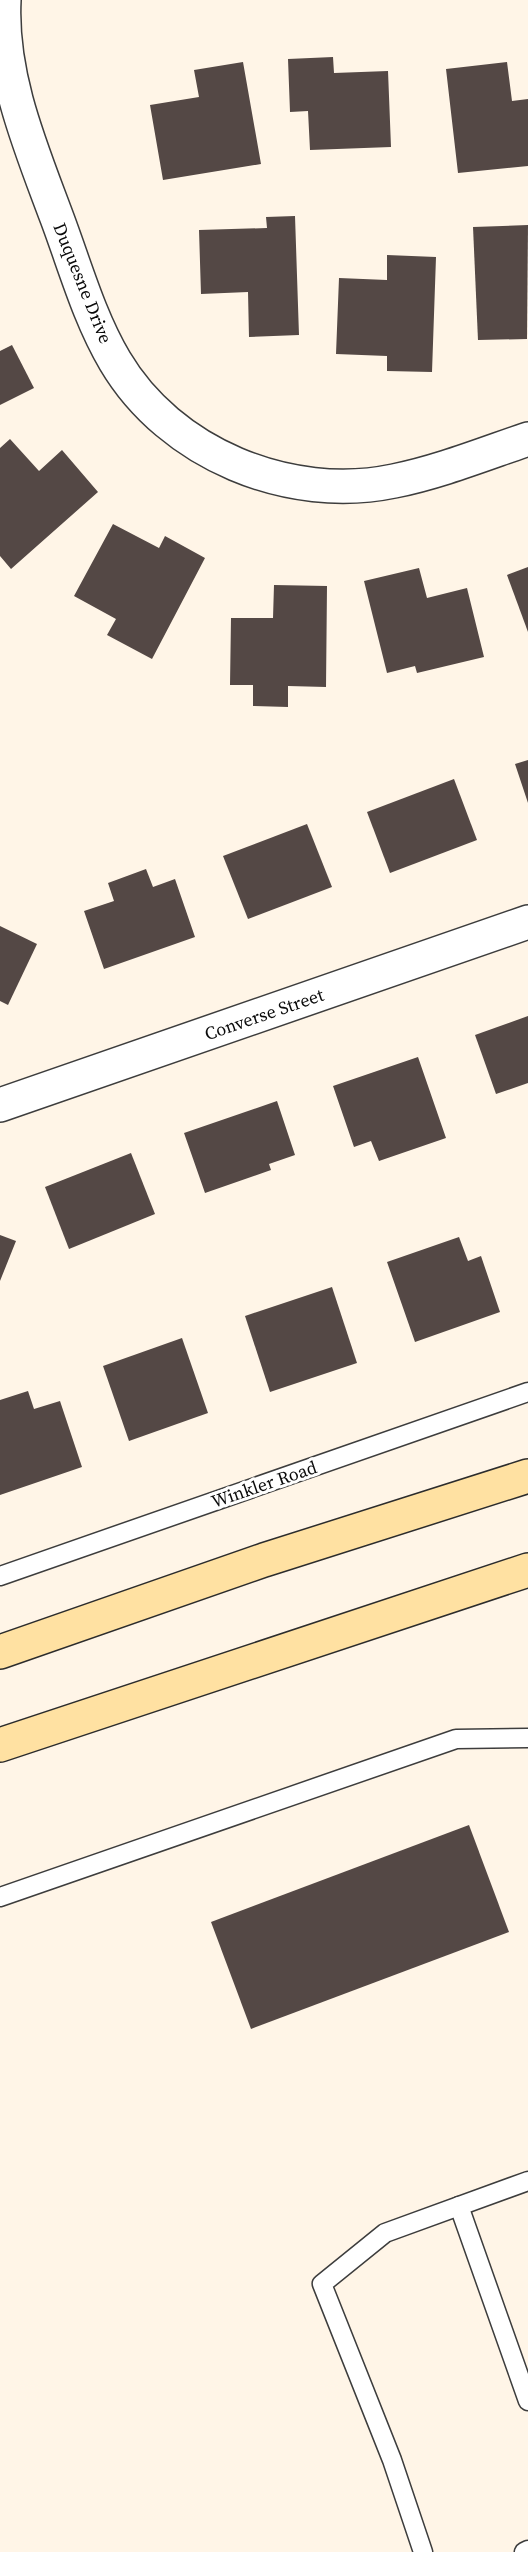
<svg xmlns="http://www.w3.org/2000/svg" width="528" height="2552" viewBox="0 0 528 2552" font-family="'Source Serif 4',serif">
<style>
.building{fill:#544845}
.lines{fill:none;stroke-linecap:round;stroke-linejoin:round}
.lane-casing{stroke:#3d3d3d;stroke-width:21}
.street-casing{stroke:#3d3d3d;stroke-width:36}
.secondary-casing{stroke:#2c2c2c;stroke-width:36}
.lane{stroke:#fff;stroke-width:18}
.street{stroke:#fff;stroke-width:33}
.secondary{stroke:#ffe1a2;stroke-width:33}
.labels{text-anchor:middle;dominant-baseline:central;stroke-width:6;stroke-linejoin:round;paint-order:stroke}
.street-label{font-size:18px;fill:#0a0a0a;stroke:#fff}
</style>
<rect width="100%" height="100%" fill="#fff5e7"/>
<!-- building -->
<g class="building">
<path d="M 333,57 L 334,73 L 388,71 L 391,147 L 310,150 L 308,111 L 290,112 L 288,59 Z"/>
<path d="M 243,62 L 261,164 L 163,180 L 150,105 L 199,97 L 194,70 Z"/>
<path d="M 507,62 L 512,101 L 528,99 L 528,166 L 458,173 L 446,69 Z"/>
<path d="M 295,216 L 299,335 L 249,337 L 248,292 L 201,294 L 199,230 L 267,228 L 266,217 Z"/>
<path d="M 528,225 L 527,339 L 478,340 L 473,227 Z"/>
<path d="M 387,255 L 436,257 L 432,372 L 387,371 L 387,356 L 336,354 L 339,278 L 387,280 Z"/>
<path d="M 12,345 L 34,388 L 0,405 L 0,351 Z"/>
<path d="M 10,439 L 39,471 L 62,450 L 98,492 L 11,569 L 0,556 L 0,448 Z"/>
<path d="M 113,524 L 159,548 L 165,536 L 205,558 L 152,659 L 107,635 L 116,619 L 74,596 Z"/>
<path d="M 528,567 L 528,632 L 507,575 Z"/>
<path d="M 419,568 L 427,598 L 467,588 L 484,657 L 417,673 L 415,666 L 387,673 L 364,581 Z"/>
<path d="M 274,585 L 327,586 L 326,687 L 288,686 L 288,707 L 253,706 L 253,685 L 230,685 L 231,618 L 273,618 Z"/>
<path d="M 528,760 L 528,803 L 515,764 Z"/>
<path d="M 454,779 L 477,840 L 390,873 L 367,812 Z"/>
<path d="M 307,824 L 332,887 L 248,919 L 223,856 Z"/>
<path d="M 146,869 L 153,887 L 175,879 L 195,937 L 104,969 L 84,911 L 114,901 L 108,883 Z"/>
<path d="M 0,926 L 37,944 L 8,1005 L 0,1001 Z"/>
<path d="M 528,1016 L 528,1083 L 496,1094 L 475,1035 Z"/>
<path d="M 418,1057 L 446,1138 L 379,1161 L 371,1141 L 354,1147 L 333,1086 Z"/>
<path d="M 277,1101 L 295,1155 L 269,1164 L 271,1170 L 205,1193 L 184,1133 Z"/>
<path d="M 131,1153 L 155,1214 L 69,1249 L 45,1187 Z"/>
<path d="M 0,1235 L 16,1241 L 0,1281 Z"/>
<path d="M 459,1237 L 468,1261 L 481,1256 L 500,1312 L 415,1342 L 387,1262 Z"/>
<path d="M 332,1287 L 357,1363 L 270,1392 L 245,1316 Z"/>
<path d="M 182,1338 L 208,1413 L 129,1441 L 103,1366 Z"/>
<path d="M 28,1391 L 34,1409 L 60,1401 L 82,1467 L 0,1495 L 0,1400 Z"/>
<path d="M 469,1825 L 509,1932 L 251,2029 L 211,1922 Z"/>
</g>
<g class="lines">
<defs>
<g id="lane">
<path d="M 0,1576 L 528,1392"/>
<path d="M 0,1897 L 456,1739 L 528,1738"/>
<path d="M 459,2206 L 528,2401"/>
<path d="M 423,2552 L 392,2460 L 322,2284 L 385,2233 L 528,2181"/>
<path d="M 524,2552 L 528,2550"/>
</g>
<g id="street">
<path d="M 4,0 C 0,76 31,148 57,218 C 75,266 89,317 115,361 C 170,454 289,503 394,481 C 439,472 484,454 528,439"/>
<path d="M 0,1105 L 528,922"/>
</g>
<g id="secondary">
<path d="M 0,1652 L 264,1560 L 528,1476"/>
<path d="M 0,1745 L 528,1570"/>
</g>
</defs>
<!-- lane casing -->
<use href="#lane" class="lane-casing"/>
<!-- street casing -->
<use href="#street" class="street-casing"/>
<!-- secondary casing -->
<use href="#secondary" class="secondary-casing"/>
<!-- lane -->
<use href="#lane" class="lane"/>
<!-- street -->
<use href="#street" class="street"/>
<!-- secondary -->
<use href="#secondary" class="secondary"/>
</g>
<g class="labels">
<!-- street labels -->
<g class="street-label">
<text transform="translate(83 283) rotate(68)">Duquesne Drive</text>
<text transform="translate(264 1014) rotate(-19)">Converse Street</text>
<text transform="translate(264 1484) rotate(-19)">Winkler Road</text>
</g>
</g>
</svg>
